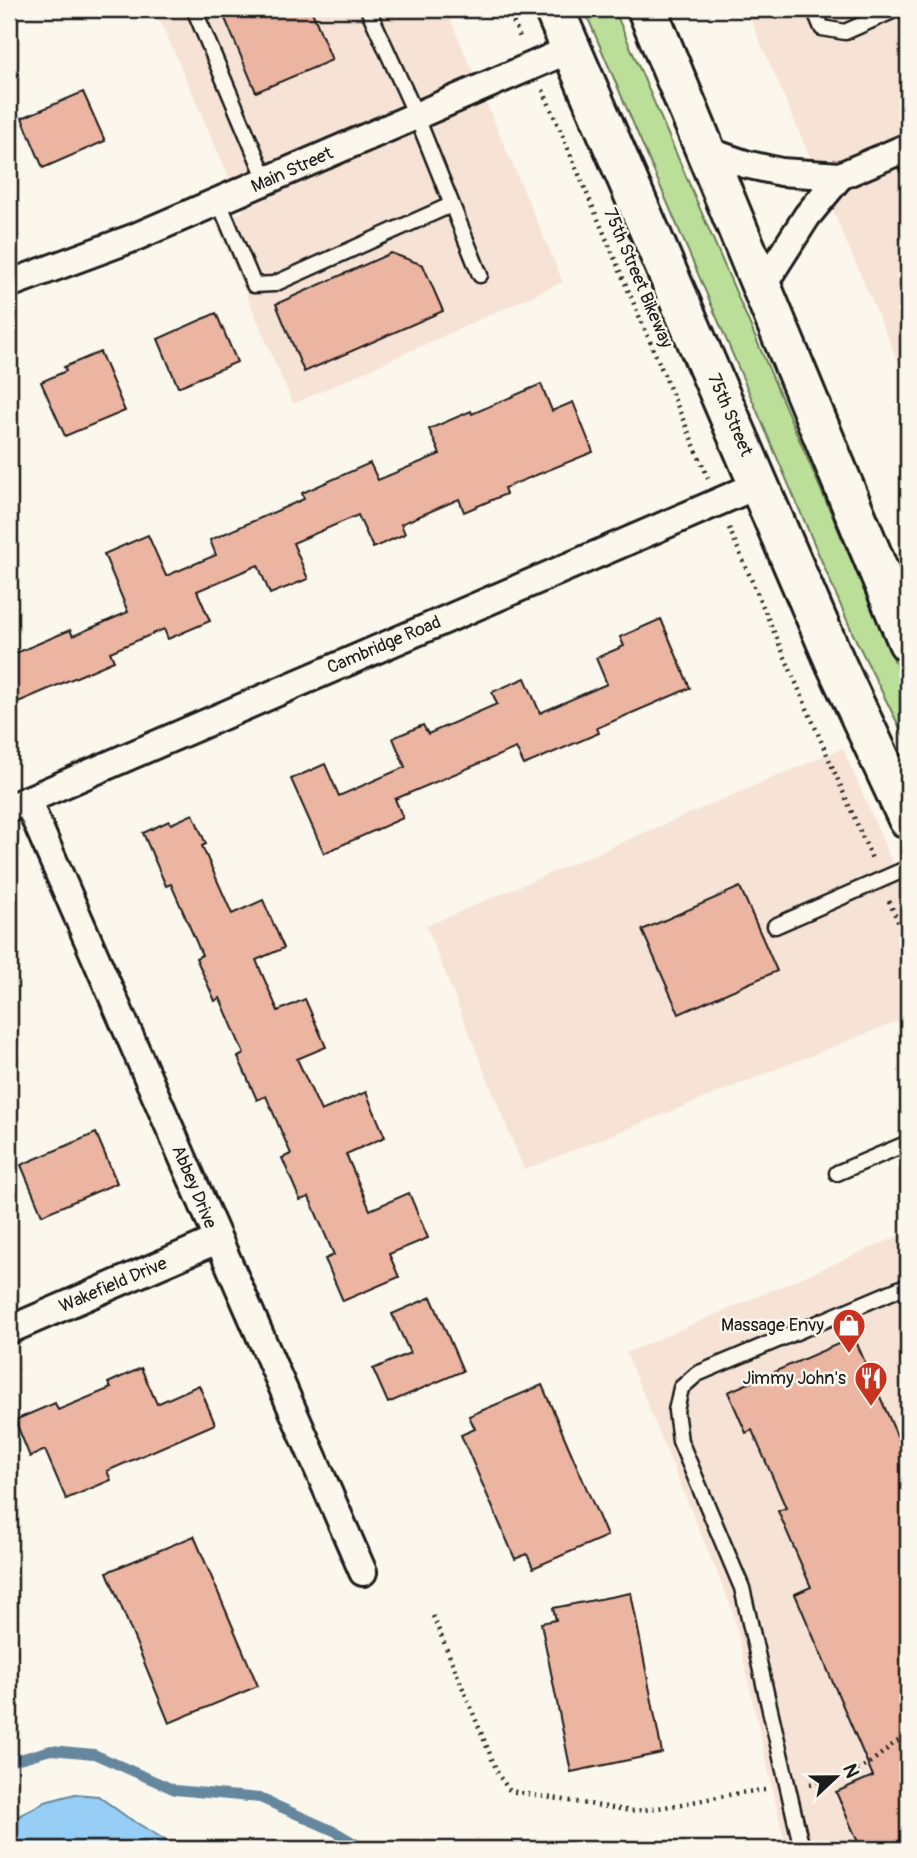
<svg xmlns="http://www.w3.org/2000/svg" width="917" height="1858" viewBox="0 0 917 1858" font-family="Pangolin,sans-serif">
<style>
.built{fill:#f6e3d6}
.green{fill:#bbde98;stroke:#6c7d5a;stroke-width:2}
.water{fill:#96cef5;stroke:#65879e;stroke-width:2}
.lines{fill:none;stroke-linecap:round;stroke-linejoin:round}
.stream{stroke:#65879e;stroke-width:10}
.building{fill:#ecb5a1;stroke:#1c1c1c;stroke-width:2}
.service-casing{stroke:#1c1c1c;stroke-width:19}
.minor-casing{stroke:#1c1c1c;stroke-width:32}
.secondary-casing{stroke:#1c1c1c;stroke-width:44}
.path{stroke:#1c1c1c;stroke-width:4.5;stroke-dasharray:2 5;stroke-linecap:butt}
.service{stroke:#fbf7ec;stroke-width:14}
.minor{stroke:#fbf7ec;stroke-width:26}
.secondary{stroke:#fbf7ec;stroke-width:38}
.labels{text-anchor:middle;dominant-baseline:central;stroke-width:5;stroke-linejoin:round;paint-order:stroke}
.street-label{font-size:18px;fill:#1c1c1c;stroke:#fbf7ec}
.poi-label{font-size:18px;fill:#1c1c1c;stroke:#fbf7ec;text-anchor:end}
</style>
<rect width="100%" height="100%" fill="#fbf7ec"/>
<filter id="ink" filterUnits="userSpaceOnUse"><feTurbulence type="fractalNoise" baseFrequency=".0143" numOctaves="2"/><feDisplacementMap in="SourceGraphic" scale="14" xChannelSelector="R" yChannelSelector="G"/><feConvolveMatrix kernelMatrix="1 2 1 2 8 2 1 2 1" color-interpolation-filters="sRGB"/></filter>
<g filter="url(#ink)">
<!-- built -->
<g class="built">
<path d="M 155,9 L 446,9 L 563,282 L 293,404 L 216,224 L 244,211 Z"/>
<path d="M 746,9 L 908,9 L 908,385 Z"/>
<path d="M 843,748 L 908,899 L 908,1017 L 524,1170 L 426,926 Z"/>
<path d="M 908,1232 L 908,1849 L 786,1849 L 732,1609 L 626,1353 Z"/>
</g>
<!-- green -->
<path class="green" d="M 584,9 L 614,9 L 908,692 L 908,744 L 853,634 Z"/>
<!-- water -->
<path class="water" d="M 75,1794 L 98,1796 L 127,1817 L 180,1849 L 9,1849 L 9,1821 L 45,1802 Z"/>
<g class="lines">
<!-- stream -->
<path class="stream" d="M 9,1762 L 51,1750 L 94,1754 L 175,1790 L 260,1798 L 336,1832 L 365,1849"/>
</g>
<!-- building -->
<g class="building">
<path d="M 221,9 L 311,9 L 332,60 L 256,92 Z"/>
<path d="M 83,92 L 105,141 L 43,168 L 22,118 Z"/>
<path d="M 391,253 L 423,265 L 443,311 L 304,372 L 276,304 Z"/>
<path d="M 216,313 L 237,362 L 178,387 L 158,339 Z"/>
<path d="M 100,352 L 125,411 L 65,436 L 41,382 L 66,371 L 64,367 Z"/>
<path d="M 541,384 L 552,411 L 573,402 L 593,452 L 504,488 L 506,494 L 464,512 L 459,499 L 401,524 L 405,534 L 373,548 L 358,515 L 293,543 L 308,579 L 270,594 L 258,565 L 197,591 L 210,621 L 168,639 L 164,629 L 110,652 L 114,661 L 9,706 L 9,656 L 70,630 L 73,636 L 128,612 L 104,554 L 148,535 L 166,576 L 216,555 L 210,540 L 304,499 L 302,493 L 370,463 L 378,480 L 440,454 L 429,429 L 471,411 L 472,414 Z"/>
<path d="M 661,619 L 690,688 L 597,728 L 599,733 L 524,765 L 516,748 L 395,799 L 403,818 L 324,853 L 291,779 L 325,764 L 339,796 L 405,767 L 393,738 L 423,725 L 428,734 L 497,704 L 492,692 L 525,678 L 540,713 L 607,684 L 596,658 L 624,646 L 620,637 Z"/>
<path d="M 193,814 L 206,844 L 202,846 L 232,914 L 263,900 L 284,948 L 256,960 L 278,1011 L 305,999 L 326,1047 L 297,1059 L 321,1111 L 366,1092 L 385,1137 L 346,1154 L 370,1210 L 409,1193 L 428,1238 L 389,1254 L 399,1277 L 343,1301 L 325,1259 L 334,1255 L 309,1197 L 300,1200 L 282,1158 L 291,1154 L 266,1096 L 257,1100 L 238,1057 L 244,1054 L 220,998 L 215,1001 L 196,958 L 202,955 L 171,884 L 166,886 L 143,833 L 169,821 L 171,824 Z"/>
<path d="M 740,887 L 777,971 L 679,1014 L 642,930 Z"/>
<path d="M 96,1133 L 117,1183 L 42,1215 L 21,1165 Z"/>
<path d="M 431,1297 L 463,1371 L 388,1403 L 373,1369 L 410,1353 L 392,1314 Z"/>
<path d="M 854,1337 L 908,1461 L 908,1849 L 861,1849 L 836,1792 L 873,1776 L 795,1594 L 811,1587 L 778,1511 L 786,1508 L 752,1430 L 746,1433 L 728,1392 Z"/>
<path d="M 141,1368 L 157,1404 L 199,1385 L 215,1424 L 107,1471 L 111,1480 L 66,1499 L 45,1450 L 30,1457 L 15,1420 L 55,1403 L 58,1410 L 111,1388 L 108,1383 Z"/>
<path d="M 542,1385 L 607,1536 L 533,1568 L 527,1554 L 515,1559 L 461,1435 L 475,1429 L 469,1416 Z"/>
<path d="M 194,1536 L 258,1686 L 169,1723 L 107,1572 Z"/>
<path d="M 631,1593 L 662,1753 L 571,1772 L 541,1623 L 556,1620 L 553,1608 Z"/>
</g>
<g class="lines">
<defs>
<g id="service">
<path d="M 194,9 L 267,182"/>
<path d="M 368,9 L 416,115 L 480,275"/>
<path d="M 814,9 L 822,28 L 845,32 L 897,9"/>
<path d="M 901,150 L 908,169"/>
<path d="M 219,202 L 254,285 L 274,284 L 451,205"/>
<path d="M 775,926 L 908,868"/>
<path d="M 837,1173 L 908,1143"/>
<path d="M 802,1849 L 742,1588 L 680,1441 L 676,1411 L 681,1388 L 697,1374 L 908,1285"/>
</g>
<g id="minor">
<path d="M 707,151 L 745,164 L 781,172 L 840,176 L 908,147"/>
<path d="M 9,284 L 133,238 L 571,49"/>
<path d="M 761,288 L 807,216 L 840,176"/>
<path d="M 27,800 L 363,1572"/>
<path d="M 9,808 L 760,484"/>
<path d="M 9,1330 L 217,1240"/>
</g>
<g id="secondary">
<path d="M 554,9 L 835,662 L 908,819"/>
<path d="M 647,9 L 908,642"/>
</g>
</defs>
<!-- service casing -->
<use href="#service" class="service-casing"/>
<!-- minor casing -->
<use href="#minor" class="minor-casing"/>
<!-- secondary casing -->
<use href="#secondary" class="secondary-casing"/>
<!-- path -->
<g class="path">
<path d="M 508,9 L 521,40"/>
<path d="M 543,90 L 708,478"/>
<path d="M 729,528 L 873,861"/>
<path d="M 889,901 L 908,945"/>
<path d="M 433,1616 L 499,1776 L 510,1791 L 631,1811 C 676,1808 720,1794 765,1790"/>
<path d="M 810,1784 C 830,1780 855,1774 872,1761 C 886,1751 892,1743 908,1736"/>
</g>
<!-- service -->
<use href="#service" class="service"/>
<!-- minor -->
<use href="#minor" class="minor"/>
<!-- secondary -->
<use href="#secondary" class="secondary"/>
</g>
</g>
<!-- icons -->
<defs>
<symbol id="shop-pin" viewBox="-11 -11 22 30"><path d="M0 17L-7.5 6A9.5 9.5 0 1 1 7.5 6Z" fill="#c8321e" stroke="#fbf7ec"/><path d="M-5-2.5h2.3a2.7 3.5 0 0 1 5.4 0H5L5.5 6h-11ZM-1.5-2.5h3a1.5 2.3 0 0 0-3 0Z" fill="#fff"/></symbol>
<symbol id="restaurant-pin" viewBox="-11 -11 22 30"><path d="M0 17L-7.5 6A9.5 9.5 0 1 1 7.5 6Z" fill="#c8321e" stroke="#fbf7ec"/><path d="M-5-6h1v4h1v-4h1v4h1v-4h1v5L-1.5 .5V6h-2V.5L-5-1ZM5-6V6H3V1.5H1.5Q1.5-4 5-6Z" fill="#fff"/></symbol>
</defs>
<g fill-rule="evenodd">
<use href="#shop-pin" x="830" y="1306" width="38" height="52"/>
<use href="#restaurant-pin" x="852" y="1359" width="38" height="52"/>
</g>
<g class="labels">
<!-- street labels -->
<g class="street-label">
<text transform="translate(292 170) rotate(-24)">Main Street</text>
<text transform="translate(638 278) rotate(67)">75th Street Bikeway</text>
<text transform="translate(730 415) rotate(67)">75th Street</text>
<text transform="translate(384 645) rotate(-23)">Cambridge Road</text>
<text transform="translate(194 1187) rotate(67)">Abbey Drive</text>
<text transform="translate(113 1285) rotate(-23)">Wakefield Drive</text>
</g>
<!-- poi labels -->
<g class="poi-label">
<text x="824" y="1325">Massage Envy</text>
<text x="846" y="1378">Jimmy John's</text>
</g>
</g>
<!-- margin -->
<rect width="917" height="1858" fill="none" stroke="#fbf7ec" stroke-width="35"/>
<rect x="18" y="18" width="882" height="1823" fill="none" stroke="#1c1c1c" stroke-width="2.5" filter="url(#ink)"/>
<!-- north arrow -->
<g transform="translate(836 1777) rotate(68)" stroke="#fbf7ec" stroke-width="5" paint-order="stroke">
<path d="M0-5L12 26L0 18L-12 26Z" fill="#1c1c1c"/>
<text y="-10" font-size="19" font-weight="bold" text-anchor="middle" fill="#1c1c1c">N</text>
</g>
</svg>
